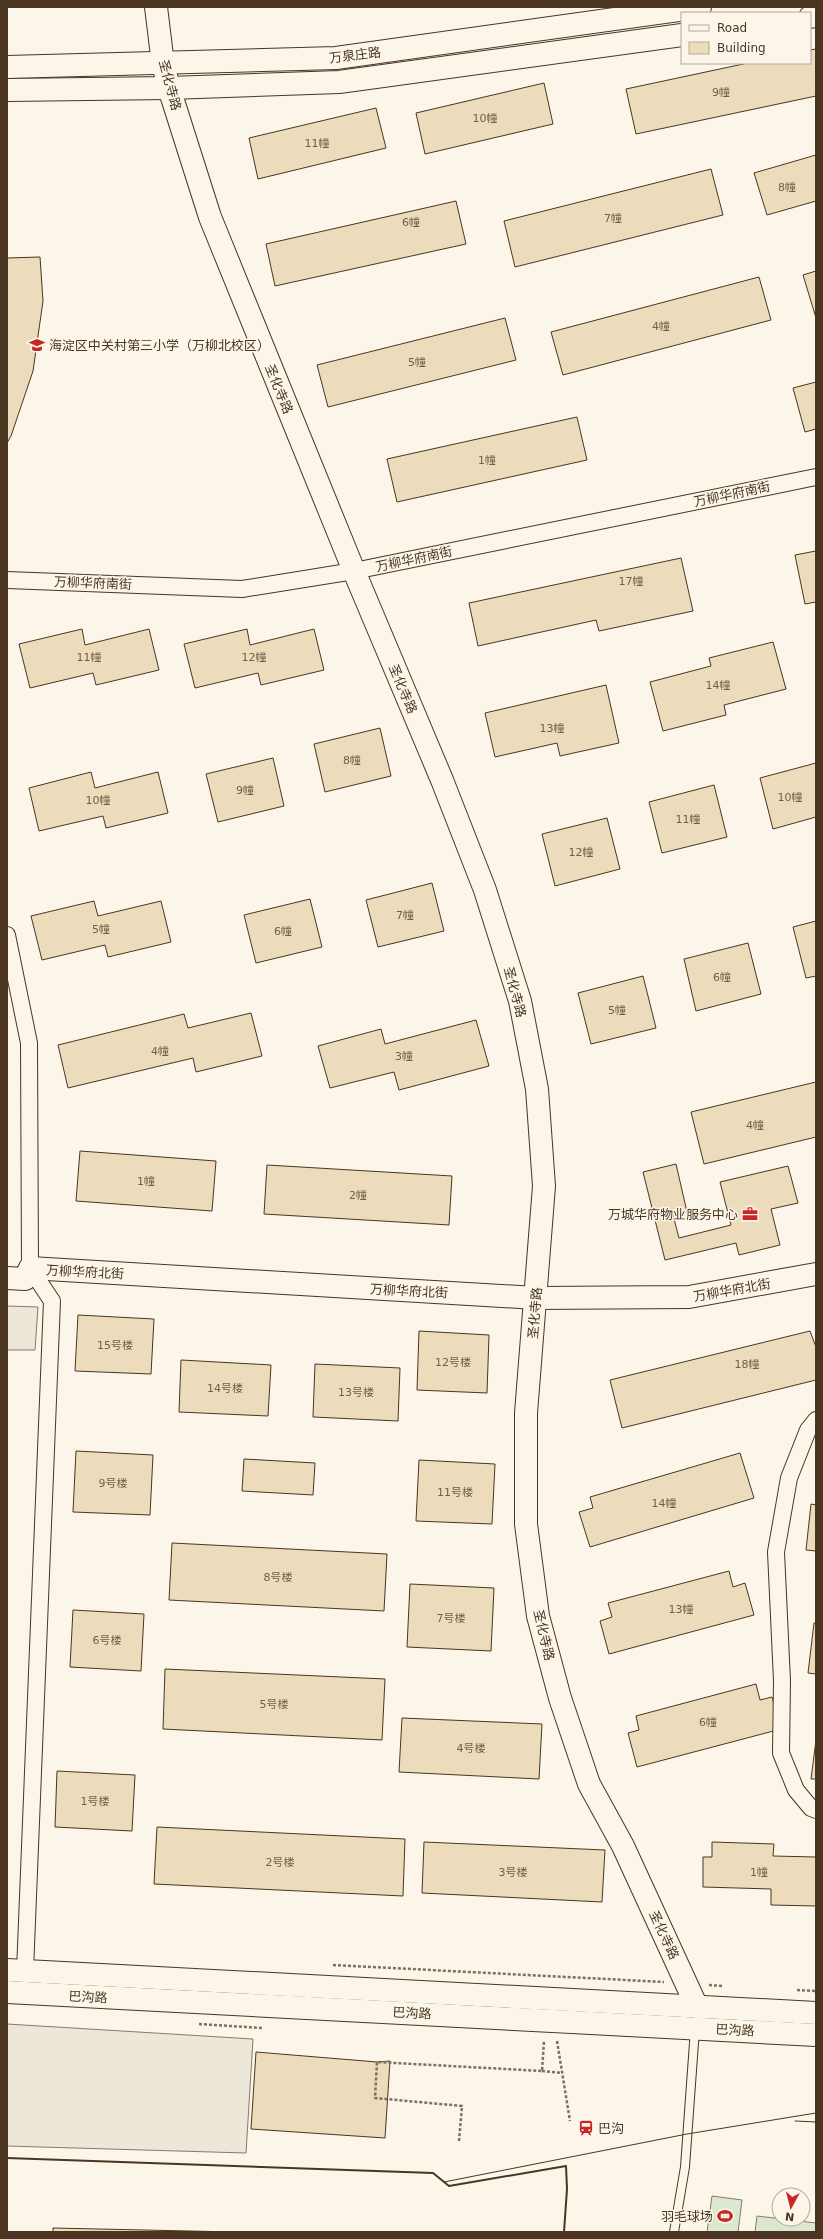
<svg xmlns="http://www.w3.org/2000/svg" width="823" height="2239" viewBox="0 0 823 2239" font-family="'DejaVu Sans','Noto Sans SC',sans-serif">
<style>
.green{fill:#dce7d0;stroke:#887966}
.parking{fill:#ede7d9;stroke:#887966}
.building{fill:#ecdcbc;stroke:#4a3520}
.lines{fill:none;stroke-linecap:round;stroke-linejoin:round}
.lane-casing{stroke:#4a3520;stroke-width:10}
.street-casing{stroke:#4a3520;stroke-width:18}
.secondary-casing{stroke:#4a3520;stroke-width:24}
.path{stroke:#7f6f5c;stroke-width:2.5;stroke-dasharray:3 2;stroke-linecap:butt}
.lane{stroke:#fbf6e9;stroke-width:8}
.street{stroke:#fbf6e9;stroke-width:16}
.secondary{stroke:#fbf6e9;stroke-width:22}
.tram{stroke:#4a3520;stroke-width:1}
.wall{stroke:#4a3520;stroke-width:2}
.labels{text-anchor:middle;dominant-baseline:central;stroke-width:3;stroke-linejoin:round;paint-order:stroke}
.number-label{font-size:11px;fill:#725f47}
.street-label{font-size:13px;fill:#4a3520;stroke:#fbf6e9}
.poi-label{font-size:13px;fill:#4a3520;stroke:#fbf6e9;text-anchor:start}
</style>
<rect width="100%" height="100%" fill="#fbf6e9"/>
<!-- green -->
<g class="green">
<path d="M 712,2196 L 742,2200 L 738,2232 L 707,2232 Z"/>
<path d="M 757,2216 L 816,2223 L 816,2232 L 755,2232 Z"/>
</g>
<!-- parking -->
<g class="parking">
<path d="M 7,1306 L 38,1307 L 35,1350 L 7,1350 Z"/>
<path d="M 7,2024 L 253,2039 L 246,2153 L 7,2146 Z"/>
</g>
<!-- building -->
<g class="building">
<path d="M 816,49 L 816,96 L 636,134 L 626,89 L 748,63 L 810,63 L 810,50 Z"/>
<path d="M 544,83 L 553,124 L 425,154 L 416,113 Z"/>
<path d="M 376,108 L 386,148 L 258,179 L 249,138 Z"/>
<path d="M 816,155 L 816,201 L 767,215 L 754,173 Z"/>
<path d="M 711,169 L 723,215 L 515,267 L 504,221 Z"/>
<path d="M 456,201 L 466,244 L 275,286 L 266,244 Z"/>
<path d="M 40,257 L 43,301 L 33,371 L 11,436 L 7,443 L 7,258 Z"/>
<path d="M 816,271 L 816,318 L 803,275 Z"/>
<path d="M 759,277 L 771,320 L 563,375 L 551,332 Z"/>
<path d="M 505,318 L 516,360 L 328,407 L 317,365 Z"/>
<path d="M 816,382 L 816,429 L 805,432 L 793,388 Z"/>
<path d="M 577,417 L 587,460 L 397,502 L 387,459 Z"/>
<path d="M 816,551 L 816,602 L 805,604 L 795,555 Z"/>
<path d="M 681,558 L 693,611 L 599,631 L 596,620 L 478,646 L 469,603 Z"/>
<path d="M 82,629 L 85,645 L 149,629 L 159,670 L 96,685 L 93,673 L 30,688 L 19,644 Z"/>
<path d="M 247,629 L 250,645 L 314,629 L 324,670 L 261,685 L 258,673 L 195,688 L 184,644 Z"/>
<path d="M 773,642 L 786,689 L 724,705 L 726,715 L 663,731 L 650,682 L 711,666 L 709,658 Z"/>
<path d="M 606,685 L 619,743 L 560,756 L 557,743 L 495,757 L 485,713 Z"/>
<path d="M 380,728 L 391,776 L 325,792 L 314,744 Z"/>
<path d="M 273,758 L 284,806 L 218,822 L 206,774 Z"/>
<path d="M 816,763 L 816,817 L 773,829 L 760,778 Z"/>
<path d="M 91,772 L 95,788 L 158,772 L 168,813 L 106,828 L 103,816 L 39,831 L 29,788 Z"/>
<path d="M 714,785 L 727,837 L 662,853 L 649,802 Z"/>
<path d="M 607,818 L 620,869 L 555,886 L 542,834 Z"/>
<path d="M 432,883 L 444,931 L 378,947 L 366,900 Z"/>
<path d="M 310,899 L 322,947 L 256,963 L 244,915 Z"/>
<path d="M 94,901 L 98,916 L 161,901 L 171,942 L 108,957 L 105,945 L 42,960 L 31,916 Z"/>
<path d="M 816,921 L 816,976 L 806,978 L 793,927 Z"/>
<path d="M 748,943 L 761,994 L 696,1011 L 684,959 Z"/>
<path d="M 643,976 L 656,1028 L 591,1044 L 578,993 Z"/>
<path d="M 251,1013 L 262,1056 L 196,1072 L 193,1058 L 68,1088 L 58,1045 L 184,1014 L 188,1028 Z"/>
<path d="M 476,1020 L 489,1066 L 399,1090 L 394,1072 L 330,1088 L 318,1046 L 381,1029 L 385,1044 Z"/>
<path d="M 816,1082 L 816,1137 L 704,1164 L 691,1112 Z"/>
<path d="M 80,1151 L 216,1161 L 212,1211 L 76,1201 Z"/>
<path d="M 676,1164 L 687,1212 L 673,1215 L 679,1238 L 731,1225 L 720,1182 L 788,1166 L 798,1203 L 771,1209 L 780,1245 L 739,1255 L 736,1243 L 665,1260 L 643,1172 Z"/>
<path d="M 267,1165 L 452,1176 L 449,1225 L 264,1214 Z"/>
<path d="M 78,1315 L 154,1319 L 151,1374 L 75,1371 Z"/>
<path d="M 419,1331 L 489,1335 L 487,1393 L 417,1390 Z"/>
<path d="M 810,1331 L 816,1347 L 816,1380 L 622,1428 L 610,1380 Z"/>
<path d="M 181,1360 L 271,1365 L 268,1416 L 179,1412 Z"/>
<path d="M 315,1364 L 400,1368 L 398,1421 L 313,1417 Z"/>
<path d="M 76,1451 L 153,1455 L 150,1515 L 73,1512 Z"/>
<path d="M 740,1453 L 754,1498 L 590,1547 L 579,1512 L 593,1508 L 590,1497 Z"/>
<path d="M 244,1459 L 315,1463 L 313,1495 L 242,1491 Z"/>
<path d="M 419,1460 L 495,1464 L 492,1524 L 416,1521 Z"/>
<path d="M 811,1504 L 816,1505 L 816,1551 L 806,1550 Z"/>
<path d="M 172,1543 L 387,1554 L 384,1611 L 169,1600 Z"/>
<path d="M 729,1571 L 733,1587 L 745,1583 L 754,1615 L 609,1654 L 600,1621 L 612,1617 L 608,1603 Z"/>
<path d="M 410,1584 L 494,1588 L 491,1651 L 407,1647 Z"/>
<path d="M 73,1610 L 144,1614 L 141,1671 L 70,1667 Z"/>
<path d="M 814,1623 L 816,1623 L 816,1674 L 808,1673 Z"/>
<path d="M 165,1669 L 385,1679 L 382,1740 L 163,1729 Z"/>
<path d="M 756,1684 L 760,1700 L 772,1697 L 781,1729 L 637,1767 L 628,1733 L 639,1730 L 636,1716 Z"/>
<path d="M 402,1718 L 542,1724 L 539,1779 L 399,1772 Z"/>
<path d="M 816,1740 L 816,1779 L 811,1779 Z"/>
<path d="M 57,1771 L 135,1775 L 132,1831 L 55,1827 Z"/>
<path d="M 157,1827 L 405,1839 L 403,1896 L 154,1884 Z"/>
<path d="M 424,1842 L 605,1850 L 602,1902 L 422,1893 Z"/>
<path d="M 712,1842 L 774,1844 L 773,1856 L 816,1857 L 816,1906 L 771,1905 L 771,1889 L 703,1887 L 703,1857 L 712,1857 Z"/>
<path d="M 256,2052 L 377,2062 L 390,2061 L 385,2138 L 251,2129 Z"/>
<path d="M 53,2228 L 235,2232 L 53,2232 Z"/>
</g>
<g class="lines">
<defs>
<path id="lane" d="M 674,2232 L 685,2167 L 695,2029"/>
<g id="street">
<path d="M 7,580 L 242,589 L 354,571 L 816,477"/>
<path d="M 7,935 L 29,1043 L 30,1268 L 52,1301 L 25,1971"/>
<path d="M 816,1420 L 808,1430 L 789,1478 L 776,1552 L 782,1681 L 781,1753 L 796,1790 L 811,1808 L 816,1810"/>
</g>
<g id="secondary">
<path d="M 156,7 L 163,64 L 169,88 L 210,217 L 354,571 L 442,780 L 485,890 L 520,1001 L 537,1089 L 544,1186 L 526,1413 L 526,1524 L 538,1616 L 560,1698 L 589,1784 L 623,1846 L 697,2007"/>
<path d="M 810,17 L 816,16"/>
<path d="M 7,67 L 336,58 L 700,7"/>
<path d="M 7,90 L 169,88 L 339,82 L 682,35"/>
<path d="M 7,1278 L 25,1279 L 30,1268 L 536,1298 L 689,1297 L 816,1274"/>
<path d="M 7,1970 L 816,2013"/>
<path d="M 7,1992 L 816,2035"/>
</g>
</defs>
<!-- lane casing -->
<use href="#lane" class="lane-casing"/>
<!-- street casing -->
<use href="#street" class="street-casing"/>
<!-- secondary casing -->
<use href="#secondary" class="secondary-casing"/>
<!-- path -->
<g class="path">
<path d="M 333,1965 L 664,1982"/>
<path d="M 709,1985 L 722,1986"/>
<path d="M 797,1990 L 816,1991"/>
<path d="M 199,2024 L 262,2028"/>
<path d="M 557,2041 L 570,2121"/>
<path d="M 542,2071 L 562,2073"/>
<path d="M 459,2141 L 462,2106 L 375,2098 L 377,2062 L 542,2071 L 544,2041"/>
</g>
<!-- lane -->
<use href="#lane" class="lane"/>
<!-- street -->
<use href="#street" class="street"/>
<!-- secondary -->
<use href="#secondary" class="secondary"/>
<!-- tram -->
<g class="tram">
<path d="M 795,2121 L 816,2122"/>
<path d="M 444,2182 L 687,2134 L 816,2113"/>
</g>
<!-- wall -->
<path class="wall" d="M 7,2158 L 433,2173 L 449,2186 L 566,2166 L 567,2189 L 564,2232"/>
</g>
<!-- icons -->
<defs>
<symbol id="school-bare" viewBox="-9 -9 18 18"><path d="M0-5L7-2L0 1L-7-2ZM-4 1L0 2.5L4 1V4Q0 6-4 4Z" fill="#c62828" stroke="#fbf6e9" stroke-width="2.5" paint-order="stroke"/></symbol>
<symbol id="office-bare" viewBox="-9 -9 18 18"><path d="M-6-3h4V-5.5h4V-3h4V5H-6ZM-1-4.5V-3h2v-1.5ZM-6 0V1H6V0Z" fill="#c62828" stroke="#fbf6e9" stroke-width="2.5" paint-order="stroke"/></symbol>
<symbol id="station-bare" viewBox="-9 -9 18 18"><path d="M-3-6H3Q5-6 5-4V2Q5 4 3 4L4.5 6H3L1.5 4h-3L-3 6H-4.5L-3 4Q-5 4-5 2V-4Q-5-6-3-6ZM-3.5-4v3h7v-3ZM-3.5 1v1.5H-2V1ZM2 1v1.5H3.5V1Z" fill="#c62828" stroke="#fbf6e9" stroke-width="2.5" paint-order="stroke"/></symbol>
<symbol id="stadium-bare" viewBox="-9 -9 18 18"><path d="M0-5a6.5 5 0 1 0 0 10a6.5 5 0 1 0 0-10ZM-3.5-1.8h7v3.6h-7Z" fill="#c62828" stroke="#fbf6e9" stroke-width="2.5" paint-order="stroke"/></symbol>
</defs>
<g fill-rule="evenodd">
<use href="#school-bare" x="26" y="334" width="22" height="22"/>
<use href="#office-bare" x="739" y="1203" width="22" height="22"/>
<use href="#station-bare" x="575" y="2117" width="22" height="22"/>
<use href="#stadium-bare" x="714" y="2205" width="22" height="22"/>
</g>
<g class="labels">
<!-- number labels -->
<g class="number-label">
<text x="721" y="92">9幢</text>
<text x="485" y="118">10幢</text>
<text x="317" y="143">11幢</text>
<text x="787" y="187">8幢</text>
<text x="613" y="218">7幢</text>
<text x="411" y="222">6幢</text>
<text x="661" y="326">4幢</text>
<text x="417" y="362">5幢</text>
<text x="487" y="460">1幢</text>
<text x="631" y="581">17幢</text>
<text x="89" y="657">11幢</text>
<text x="254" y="657">12幢</text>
<text x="718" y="685">14幢</text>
<text x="552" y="728">13幢</text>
<text x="352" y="760">8幢</text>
<text x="245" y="790">9幢</text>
<text x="790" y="797">10幢</text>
<text x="98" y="800">10幢</text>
<text x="688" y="819">11幢</text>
<text x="581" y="852">12幢</text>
<text x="405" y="915">7幢</text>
<text x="101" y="929">5幢</text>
<text x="283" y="931">6幢</text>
<text x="722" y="977">6幢</text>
<text x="617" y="1010">5幢</text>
<text x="160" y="1051">4幢</text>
<text x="404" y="1056">3幢</text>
<text x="755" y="1125">4幢</text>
<text x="146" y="1181">1幢</text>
<text x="358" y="1195">2幢</text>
<text x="115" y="1345">15号楼</text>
<text x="453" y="1362">12号楼</text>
<text x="747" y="1364">18幢</text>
<text x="225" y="1388">14号楼</text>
<text x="356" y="1392">13号楼</text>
<text x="113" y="1483">9号楼</text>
<text x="455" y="1492">11号楼</text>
<text x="664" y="1503">14幢</text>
<text x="278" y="1577">8号楼</text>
<text x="681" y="1609">13幢</text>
<text x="451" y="1618">7号楼</text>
<text x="107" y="1640">6号楼</text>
<text x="274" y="1704">5号楼</text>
<text x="708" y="1722">6幢</text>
<text x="471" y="1748">4号楼</text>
<text x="95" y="1801">1号楼</text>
<text x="280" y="1862">2号楼</text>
<text x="513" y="1872">3号楼</text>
<text x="759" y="1872">1幢</text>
</g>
<!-- street labels -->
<g class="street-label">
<text transform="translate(355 55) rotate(-7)">万泉庄路</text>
<text transform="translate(170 85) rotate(75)">圣化寺路</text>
<text transform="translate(279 389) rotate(68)">圣化寺路</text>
<text transform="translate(732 494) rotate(-12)">万柳华府南街</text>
<text transform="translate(414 559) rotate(-12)">万柳华府南街</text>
<text transform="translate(93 583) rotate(2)">万柳华府南街</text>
<text transform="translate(403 689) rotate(67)">圣化寺路</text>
<text transform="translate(515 992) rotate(75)">圣化寺路</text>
<text transform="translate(85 1272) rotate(3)">万柳华府北街</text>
<text transform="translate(732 1290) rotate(-10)">万柳华府北街</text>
<text transform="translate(409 1291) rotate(3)">万柳华府北街</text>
<text transform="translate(535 1313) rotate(-85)">圣化寺路</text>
<text transform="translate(544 1635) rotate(77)">圣化寺路</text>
<text transform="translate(664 1935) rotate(65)">圣化寺路</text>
<text transform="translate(88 1997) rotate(3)">巴沟路</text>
<text transform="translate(412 2013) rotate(3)">巴沟路</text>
<text transform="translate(735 2030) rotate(3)">巴沟路</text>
</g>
<!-- poi labels -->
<g class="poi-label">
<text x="49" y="345">海淀区中关村第三小学（万柳北校区）</text>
<text x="738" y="1214" text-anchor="end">万城华府物业服务中心</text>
<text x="598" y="2128">巴沟</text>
<text x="713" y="2216" text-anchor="end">羽毛球场</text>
</g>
</g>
<!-- border -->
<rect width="823" height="2239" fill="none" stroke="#4a3520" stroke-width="16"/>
<!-- legend -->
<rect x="681" y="12" width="130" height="52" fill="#fbf6e9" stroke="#b4a999"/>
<rect x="689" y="25" width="20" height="6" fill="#fbf6e9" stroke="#b4a999"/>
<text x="717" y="32" font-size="12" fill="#4a3520">Road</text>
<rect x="689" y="42" width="20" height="12" fill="#ecdcbc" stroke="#b4a999"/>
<text x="717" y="52" font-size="12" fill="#4a3520">Building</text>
<!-- north arrow -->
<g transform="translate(791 2207) rotate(187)"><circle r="19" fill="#fbf6e9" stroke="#b4a999"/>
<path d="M0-3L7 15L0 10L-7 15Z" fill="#c62828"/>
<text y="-6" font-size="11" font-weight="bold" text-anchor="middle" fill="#4a3520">N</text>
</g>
</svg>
